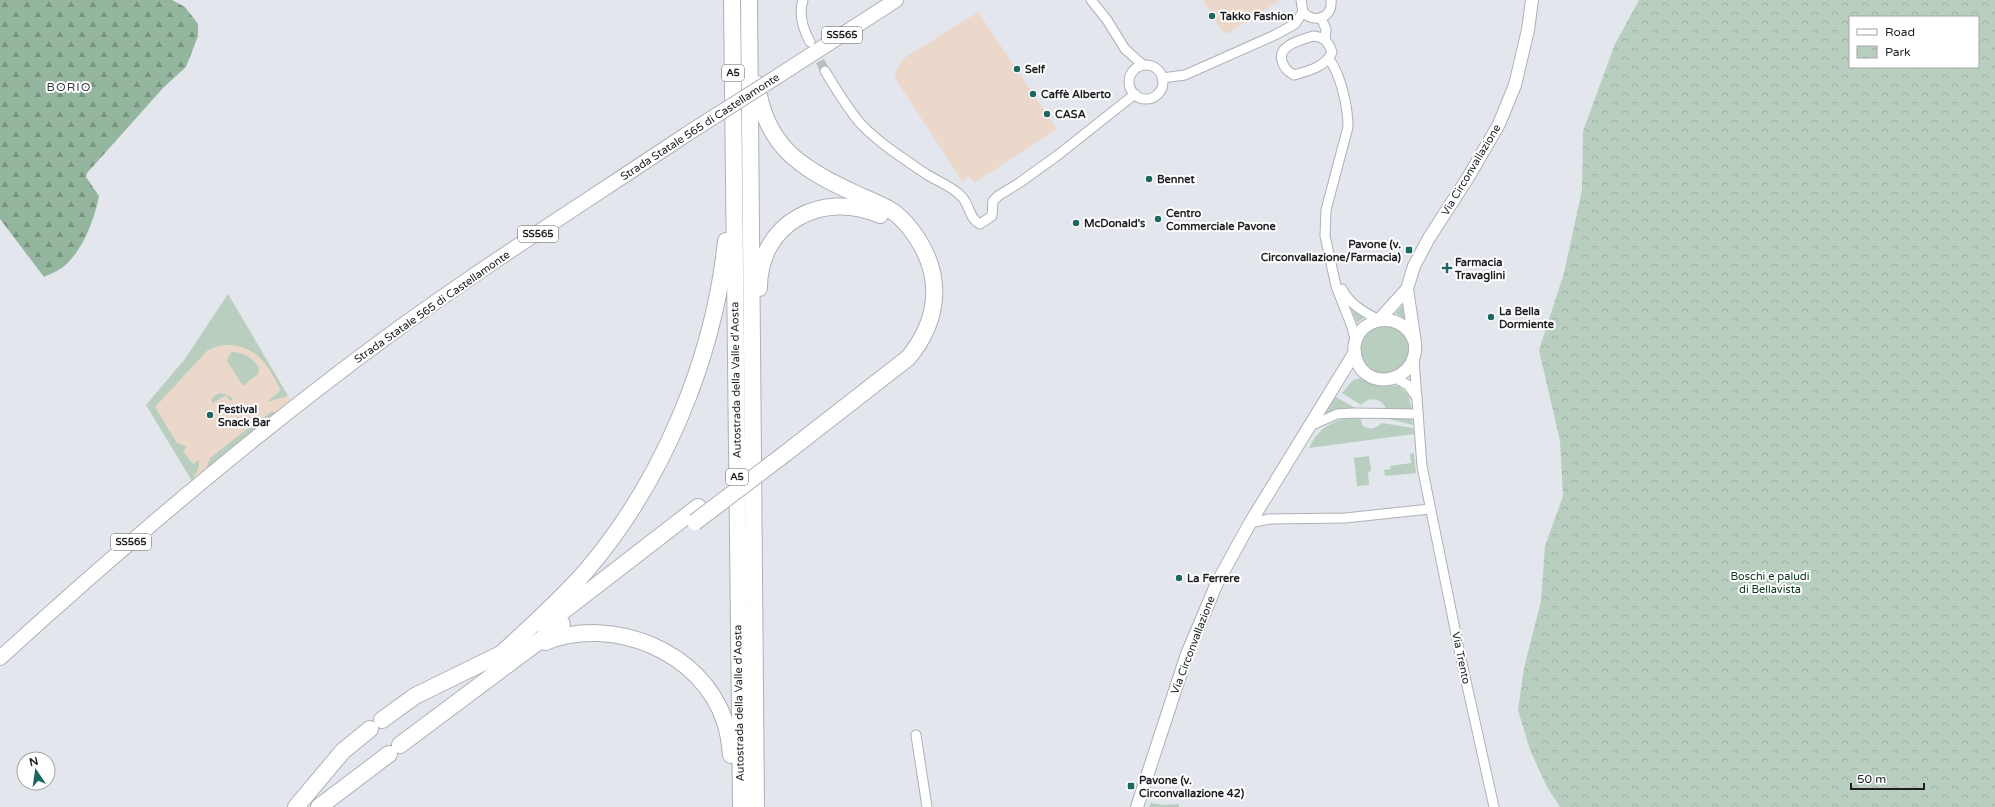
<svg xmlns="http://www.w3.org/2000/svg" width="1995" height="807" viewBox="0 0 1995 807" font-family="'Varela Round',sans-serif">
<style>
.commercial{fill:#ecd8ca}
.grass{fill:#b8cfbf}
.forest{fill:url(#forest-firs)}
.park{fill:url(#park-crowns);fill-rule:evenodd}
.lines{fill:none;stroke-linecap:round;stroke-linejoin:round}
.minor-tunnel{stroke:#bcbec4;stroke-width:9;stroke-dasharray:9 4.5;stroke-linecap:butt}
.minor-casing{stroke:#adb1b7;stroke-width:11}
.secondary-casing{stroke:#adb1b7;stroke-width:14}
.primary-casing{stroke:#adb1b7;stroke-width:16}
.motorway-casing{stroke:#adb1b7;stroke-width:18}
.minor{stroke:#fff;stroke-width:9}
.secondary{stroke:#fff;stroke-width:12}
.primary{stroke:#fff;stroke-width:14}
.motorway{stroke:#fff;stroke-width:16}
.primary-bridge-casing{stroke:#adb1b7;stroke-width:16;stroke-linecap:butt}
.motorway-bridge-casing{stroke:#adb1b7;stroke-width:18;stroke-linecap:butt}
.primary-bridge{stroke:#fff;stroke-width:14}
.motorway-bridge{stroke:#fff;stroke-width:16}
.poi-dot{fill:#1c675f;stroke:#fff;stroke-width:1.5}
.labels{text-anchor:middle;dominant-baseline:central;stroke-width:4;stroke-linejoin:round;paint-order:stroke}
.shield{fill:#fff;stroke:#626264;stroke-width:1}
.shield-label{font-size:10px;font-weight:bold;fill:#1e1f22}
.poi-label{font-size:11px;font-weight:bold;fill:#1e1f22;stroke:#fff;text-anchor:start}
.street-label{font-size:11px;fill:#1e1f22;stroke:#fff}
.park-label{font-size:11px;fill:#07341d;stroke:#fff}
.neighbourhood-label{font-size:12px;letter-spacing:1px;fill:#3a3d42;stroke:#fff}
</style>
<defs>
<pattern id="forest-firs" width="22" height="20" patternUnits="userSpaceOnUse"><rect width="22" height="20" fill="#94b69f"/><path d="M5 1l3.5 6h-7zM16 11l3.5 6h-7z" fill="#789381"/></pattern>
<pattern id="park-crowns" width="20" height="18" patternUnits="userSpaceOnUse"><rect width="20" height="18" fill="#b8cfbf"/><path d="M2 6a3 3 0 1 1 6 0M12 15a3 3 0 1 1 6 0" fill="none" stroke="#9eb1a4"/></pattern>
</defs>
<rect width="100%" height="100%" fill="#e3e6ed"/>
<!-- commercial -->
<g class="commercial">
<path d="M 1203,0 L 1280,0 L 1227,34 L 1221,30 Z"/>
<path d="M 978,12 L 1057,129 L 974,183 L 969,176 L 962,181 L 895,78 L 896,71 L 904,58 Z"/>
<path d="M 228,294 L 292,402 L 192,481 L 146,405 L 185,359 Z"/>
</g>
<!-- grass -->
<g class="grass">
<path d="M 228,294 L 288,396 L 267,402 L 281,390 C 275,380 270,369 263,361 C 249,345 225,339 207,351 L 156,406 L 157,410 L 177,443 L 186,446 L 186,448 L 183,451 L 193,464 L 199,460 L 199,467 L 192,481 L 146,405 L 185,359 Z"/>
<path d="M 1405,303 L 1406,319 L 1395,313 Z"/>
<path d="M 1351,308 L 1366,316 L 1357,323 Z"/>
<circle cx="1385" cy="350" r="25"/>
<path d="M 232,352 C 241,351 255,359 259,368 L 258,374 L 243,386 L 227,361 L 229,355 Z"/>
<path d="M 1359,378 L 1378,385 L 1399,386 L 1408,394 L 1412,410 L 1386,409 C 1382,398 1369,396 1361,405 L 1342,393 L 1352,381 Z"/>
<path d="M 219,393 L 226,394 L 233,399 L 230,401 L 226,395 L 213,403 L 211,400 L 213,397 Z"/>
<path d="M 1336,397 L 1357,409 L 1337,410 L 1324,414 Z"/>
<path d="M 273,411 L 275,413 L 273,416 L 206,469 L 210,458 L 252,425 Z"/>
<path d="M 1350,417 L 1360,417 L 1363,426 C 1370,430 1376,429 1382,423 L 1413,428 L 1414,434 L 1309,448 C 1318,429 1330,422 1350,417 Z"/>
<path d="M 1385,418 L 1412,418 L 1413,425 Z"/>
<path d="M 1414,453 L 1416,473 L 1385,476 L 1384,470 L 1391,469 L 1390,466 L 1411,463 L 1410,454 Z"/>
<path d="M 1369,456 L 1371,471 L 1368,472 L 1369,485 L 1357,486 L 1354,458 Z"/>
<path d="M 1151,803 L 1164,805 L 1179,804 L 1179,807 L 1149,807 Z"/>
</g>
<!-- forest -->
<path class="forest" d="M 0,0 L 172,0 L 185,7 L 198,24 L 198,36 L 186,67 L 164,87 L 87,173 L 86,177 L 99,196 C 94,220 83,251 63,267 C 58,271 50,274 44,277 L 0,219 Z"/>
<!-- park -->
<path class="park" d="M 1639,0 L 1995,0 L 1995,807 L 1560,807 L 1547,787 L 1530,750 L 1518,710 L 1524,668 L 1541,601 L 1545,546 L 1563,496 L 1560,441 L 1539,350 L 1564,273 L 1582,190 L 1583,131 L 1615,44 ZM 1850,17 L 1978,17 L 1978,67 L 1850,67 Z"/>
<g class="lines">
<!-- minor-tunnel -->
<path class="minor-tunnel" d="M 814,49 L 825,71"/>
<defs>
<g id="minor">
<path d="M 803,0 C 798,15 803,29 810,42"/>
<path d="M 1091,0 L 1107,20 L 1125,49 L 1143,65"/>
<path d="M 1301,0 L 1303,12 C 1314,24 1333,18 1331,0"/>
<path d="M 1321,18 L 1326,29 L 1325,39"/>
<path d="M 1313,36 C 1324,37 1328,41 1332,52 C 1326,67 1308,71 1294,75 C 1287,71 1284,68 1282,61 C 1277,45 1302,40 1313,36 Z"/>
<path d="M 1329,59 C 1341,75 1348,108 1348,127 L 1326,210 L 1325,236 L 1336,286 L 1352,327 L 1356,343"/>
<circle cx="1146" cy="82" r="17"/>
<path d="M 825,71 C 836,89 847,108 861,124 C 880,144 904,159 926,174 C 937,181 951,186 960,195 C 970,203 968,218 980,224 L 992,216 L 993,201 L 998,196 L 1019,183 L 1058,155 L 1135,94"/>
<path d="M 1162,78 L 1185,75 L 1275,35 L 1295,24 L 1303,12"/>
<path d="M 1342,289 C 1350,305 1364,312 1379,320"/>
<path d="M 1414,359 L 1422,466 L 1460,654 L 1494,807"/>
<path d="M 1395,378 L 1408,385 L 1417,398"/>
<path d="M 1310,426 L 1337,414 L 1354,413 L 1418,414"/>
<path d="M 1250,523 L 1269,519 L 1345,518 L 1430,509"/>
<path d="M 916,735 L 927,807"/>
</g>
<g id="secondary">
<path d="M 1407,289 L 1415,343 C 1419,381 1368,394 1356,359 C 1344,321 1401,302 1415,343"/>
<path d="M 1379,320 L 1407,289 L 1414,266 L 1429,238 L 1469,176 L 1499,124 L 1515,85 L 1528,30 L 1532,0"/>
<path d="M 1137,807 L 1187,654 L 1217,583 L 1250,523 L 1355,352"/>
</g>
<g id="primary">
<path d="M 789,69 L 896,0"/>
<path d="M 0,658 C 124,545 252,436 388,336 C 485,265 587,201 687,134"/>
</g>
<g id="motorway">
<path d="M 732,0 L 741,807"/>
<path d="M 749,0 L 756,807"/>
<path d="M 757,84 C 765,145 800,168 852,192 C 866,199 882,204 895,213 C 904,220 911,229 917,238 C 944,279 938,322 908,358 L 786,453"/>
<path d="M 759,288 C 759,222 823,190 880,215"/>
<path d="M 544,626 L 698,507"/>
<path d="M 545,642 C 612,615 702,651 725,722 C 729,733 730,744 731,755"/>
<path d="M 500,655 C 529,628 560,601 586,571 C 663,481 714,358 726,241"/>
<path d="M 382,720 L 415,696 L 509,650"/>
<path d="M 400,745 L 562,624"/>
<path d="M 296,807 L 343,751 L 370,729"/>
<path d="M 319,807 L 389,754"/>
</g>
</defs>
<!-- minor casing -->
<use href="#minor" class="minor-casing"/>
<!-- secondary casing -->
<use href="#secondary" class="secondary-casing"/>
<!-- primary casing -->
<use href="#primary" class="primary-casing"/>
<!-- motorway casing -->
<use href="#motorway" class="motorway-casing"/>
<!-- minor -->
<use href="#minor" class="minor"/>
<!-- secondary -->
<use href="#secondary" class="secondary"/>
<!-- primary -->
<use href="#primary" class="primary"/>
<!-- motorway -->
<use href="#motorway" class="motorway"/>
<defs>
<path id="primary-bridge" d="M 687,134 L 789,69"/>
<path id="motorway-bridge" d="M 695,522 L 786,453"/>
</defs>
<!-- primary-bridge casing -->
<use href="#primary-bridge" class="primary-bridge-casing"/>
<!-- motorway-bridge casing -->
<use href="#motorway-bridge" class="motorway-bridge-casing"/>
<!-- primary-bridge -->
<use href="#primary-bridge" class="primary-bridge"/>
<!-- motorway-bridge -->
<use href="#motorway-bridge" class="motorway-bridge"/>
</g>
<!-- markers -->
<g class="poi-dot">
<circle cx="1212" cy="16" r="4"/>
<circle cx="1017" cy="69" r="4"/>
<circle cx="1033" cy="94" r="4"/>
<circle cx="1047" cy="114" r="4"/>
<circle cx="1149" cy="179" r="4"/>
<circle cx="1158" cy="219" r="4"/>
<circle cx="1076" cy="223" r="4"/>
<rect x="1405" y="246" width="8" height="8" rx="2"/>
<path d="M1445 262h4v4h4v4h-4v4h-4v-4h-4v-4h4z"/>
<circle cx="1491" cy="317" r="4"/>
<circle cx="210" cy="415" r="4"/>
<circle cx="1179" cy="578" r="4"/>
<rect x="1127" y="782" width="8" height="8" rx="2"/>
</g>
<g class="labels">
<!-- shield labels -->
<g class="shield">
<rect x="822" y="27" width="40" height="16" rx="3"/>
<rect x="722" y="65" width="22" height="16" rx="3"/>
<rect x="518" y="226" width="40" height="16" rx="3"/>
<rect x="726" y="469" width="22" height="16" rx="3"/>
<rect x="111" y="534" width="40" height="16" rx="3"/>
</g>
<g class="shield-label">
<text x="842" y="35">SS565</text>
<text x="733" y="73">A5</text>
<text x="538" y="234">SS565</text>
<text x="737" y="477">A5</text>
<text x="131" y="542">SS565</text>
</g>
<!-- poi labels -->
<g class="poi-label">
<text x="1220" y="16">Takko Fashion</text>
<text x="1025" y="69">Self</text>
<text x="1041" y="94">Caffè Alberto</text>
<text x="1055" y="114">CASA</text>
<text x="1157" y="179">Bennet</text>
<text x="1166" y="213">Centro<tspan x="1166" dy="13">Commerciale Pavone</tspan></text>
<text x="1084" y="223">McDonald's</text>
<text x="1401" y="244" text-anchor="end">Pavone (v.<tspan x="1401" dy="13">Circonvallazione/Farmacia)</tspan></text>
<text x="1455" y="262">Farmacia<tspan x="1455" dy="13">Travaglini</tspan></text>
<text x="1499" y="311">La Bella<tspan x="1499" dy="13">Dormiente</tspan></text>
<text x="218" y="409">Festival<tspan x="218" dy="13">Snack Bar</tspan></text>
<text x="1187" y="578">La Ferrere</text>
<text x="1139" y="780">Pavone (v.<tspan x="1139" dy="13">Circonvallazione 42)</tspan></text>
</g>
<!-- street labels -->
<g class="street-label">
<text transform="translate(700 127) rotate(-33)">Strada Statale 565 di Castellamonte</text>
<text transform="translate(1471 170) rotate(-59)">Via Circonvallazione</text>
<text transform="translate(432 307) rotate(-35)">Strada Statale 565 di Castellamonte</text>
<text transform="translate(736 380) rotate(-91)">Autostrada della Valle d'Aosta</text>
<text transform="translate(1193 645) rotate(-69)">Via Circonvallazione</text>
<text transform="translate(1461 658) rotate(78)">Via Trento</text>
<text transform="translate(739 703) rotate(-91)">Autostrada della Valle d'Aosta</text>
</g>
<!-- park labels -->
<g class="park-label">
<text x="1770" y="576">Boschi e paludi<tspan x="1770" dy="13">di Bellavista</tspan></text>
</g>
<!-- neighbourhood labels -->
<g class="neighbourhood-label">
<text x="69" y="87">BORIO</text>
</g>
</g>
<!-- legend -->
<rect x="1849" y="16" width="130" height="52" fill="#ffffff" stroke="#a5a5a7"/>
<rect x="1857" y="29" width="20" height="6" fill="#ffffff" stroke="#a5a5a7"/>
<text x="1885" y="36" font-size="12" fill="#1e1f22">Road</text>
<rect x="1857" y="46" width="20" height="12" fill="url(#park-crowns)" stroke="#a5a5a7"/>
<text x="1885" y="56" font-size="12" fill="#1e1f22">Park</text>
<!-- north arrow -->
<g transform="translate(36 771) rotate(347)"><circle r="19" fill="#ffffff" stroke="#a5a5a7"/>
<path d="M0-3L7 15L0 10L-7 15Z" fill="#1c675f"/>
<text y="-6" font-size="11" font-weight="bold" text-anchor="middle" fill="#1e1f22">N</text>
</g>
<!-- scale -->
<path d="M1851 783v6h73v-6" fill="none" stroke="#1e1f22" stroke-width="2"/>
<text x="1857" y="783" font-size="12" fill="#1e1f22" stroke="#ffffff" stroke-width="3" paint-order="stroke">50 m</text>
</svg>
